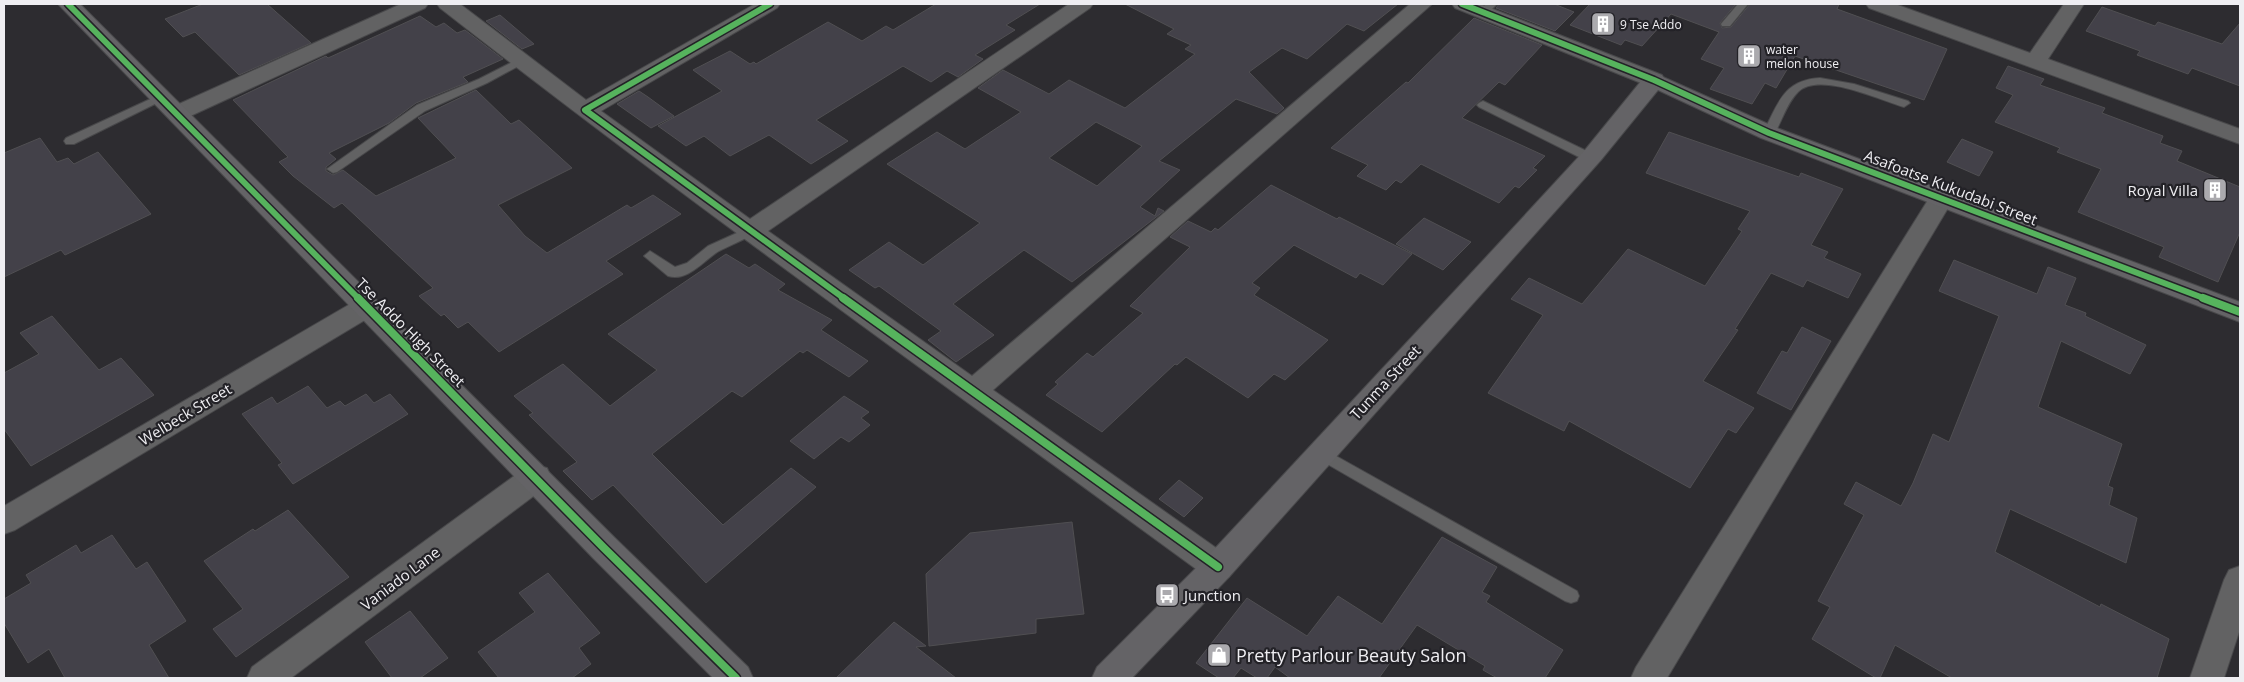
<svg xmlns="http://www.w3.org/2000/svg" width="2244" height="682" viewBox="0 0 2244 682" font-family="'Open Sans',sans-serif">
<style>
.building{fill:#434149;stroke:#504f52;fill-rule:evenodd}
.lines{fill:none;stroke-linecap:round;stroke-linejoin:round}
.lane-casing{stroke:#48484a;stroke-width:2}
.street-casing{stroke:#48484a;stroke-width:2}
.secondary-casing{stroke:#48484a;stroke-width:2}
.lane{fill:#626263;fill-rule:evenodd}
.street{fill:#626263;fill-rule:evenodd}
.secondary{fill:#646366;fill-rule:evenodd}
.cycleway-far1-casing{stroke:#232227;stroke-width:9}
.cycleway-casing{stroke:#232227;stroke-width:11}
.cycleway-far1{stroke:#56b35d;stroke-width:6}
.cycleway{stroke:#56b35d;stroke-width:8}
.labels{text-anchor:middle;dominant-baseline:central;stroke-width:4.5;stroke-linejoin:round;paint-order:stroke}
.far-poi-label{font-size:12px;fill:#efeef2;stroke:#232227;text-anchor:start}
.street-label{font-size:15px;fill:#efeef2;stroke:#232227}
.poi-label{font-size:15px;fill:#efeef2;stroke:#232227;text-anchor:end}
.near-poi-label{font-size:18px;fill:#efeef2;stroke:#232227;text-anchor:start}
</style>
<rect width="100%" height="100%" fill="#2d2c30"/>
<!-- building -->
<g class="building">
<path d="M 203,4 L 267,4 L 311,43 L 239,75 L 195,32 L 183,37 L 165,19 Z"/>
<path d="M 936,4 L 1040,4 L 1006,25 L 1015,30 L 975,55 L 983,59 L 958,77 L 947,71 L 931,82 L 903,66 L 816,120 L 848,141 L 811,164 L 769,135 L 730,156 L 704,136 L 686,146 L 658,126 L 722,91 L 693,70 L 730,51 L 750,64 L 754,62 L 756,64 L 828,22 L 862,41 L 886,26 L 893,30 Z"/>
<path d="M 1125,4 L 1398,4 L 1364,31 L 1347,24 L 1307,59 L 1282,48 L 1249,72 L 1284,108 L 1277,114 L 1236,99 L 1159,161 L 1180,170 L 1140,207 L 1155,216 L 1158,208 L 1164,211 L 1072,282 L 1024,250 L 953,304 L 994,335 L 956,362 L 928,340 L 941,331 L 879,286 L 875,288 L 849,270 L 889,242 L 923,265 L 980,223 L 887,164 L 937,132 L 965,149 L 1021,112 L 978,88 L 1003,70 L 1049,94 L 1069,80 L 1125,108 L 1195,54 L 1185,49 L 1191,45 L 1167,34 L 1174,29 ZM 1096,122 L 1142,146 L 1097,186 L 1049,158 Z"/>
<path d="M 1499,4 L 1554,4 L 1574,12 L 1555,31 L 1496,8 Z"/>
<path d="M 1590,4 L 1736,4 L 1720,23 L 1722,28 L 1731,27 L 1750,4 L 1839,4 L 1837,9 L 1947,49 L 1924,100 L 1795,56 L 1776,88 L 1765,83 L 1752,104 L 1710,89 L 1724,68 L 1701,59 L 1719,32 L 1671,14 L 1642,46 L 1625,40 L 1621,45 L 1570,25 Z"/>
<path d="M 2102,7 L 2155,26 L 2158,22 L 2222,44 L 2240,23 L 2240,86 L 2192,68 L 2188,74 L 2137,55 L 2140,51 L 2086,31 Z"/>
<path d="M 500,15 L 534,44 L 522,49 L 486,21 Z"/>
<path d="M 420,16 L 436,27 L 444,23 L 457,33 L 465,30 L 503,59 L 463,77 L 468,82 L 416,103 L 389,123 L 329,153 L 336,159 L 326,167 L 326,171 L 333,175 L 343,170 L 376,196 L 456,158 L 418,118 L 476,90 L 511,124 L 519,120 L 572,168 L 498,205 L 525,236 L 547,253 L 627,205 L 631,208 L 653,195 L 681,214 L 606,261 L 623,274 L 499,352 L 468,322 L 458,328 L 444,314 L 441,316 L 419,296 L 433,288 L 342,203 L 334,208 L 293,176 L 279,162 L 288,157 L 233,100 L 326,56 L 328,58 Z"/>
<path d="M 1474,18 L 1542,45 L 1505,85 L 1499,82 L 1462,118 L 1545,156 L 1533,168 L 1537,170 L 1519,188 L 1515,186 L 1499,203 L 1421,164 L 1401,183 L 1396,180 L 1386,190 L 1357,176 L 1368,165 L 1331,148 L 1406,82 L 1408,83 Z"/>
<path d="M 2008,66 L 2044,79 L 2040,85 L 2105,108 L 2102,113 L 2163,136 L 2160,143 L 2182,151 L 2177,161 L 2240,187 L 2240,232 L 2218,282 L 2159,257 L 2164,247 L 2078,212 L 2101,169 L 2057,152 L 2060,148 L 1995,122 L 2013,95 L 1996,88 Z"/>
<path d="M 639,91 L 648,97 L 674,116 L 651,128 L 617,104 Z"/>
<path d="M 1669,132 L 1799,177 L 1801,173 L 1843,189 L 1811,245 L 1828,252 L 1824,258 L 1861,274 L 1848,298 L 1807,280 L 1803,287 L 1771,273 L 1735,329 L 1738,330 L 1703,381 L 1754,408 L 1736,433 L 1728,429 L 1690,488 L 1569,421 L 1564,431 L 1488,393 L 1543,315 L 1511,299 L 1529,278 L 1582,304 L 1628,249 L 1705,286 L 1742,231 L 1738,229 L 1750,211 L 1646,173 Z"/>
<path d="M 40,138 L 57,162 L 68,158 L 74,164 L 98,152 L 151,214 L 65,255 L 61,250 L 4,277 L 4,153 Z"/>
<path d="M 1962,139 L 1993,152 L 1979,176 L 1947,162 Z"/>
<path d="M 1271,185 L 1337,219 L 1339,217 L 1412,254 L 1383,285 L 1360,273 L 1356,278 L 1294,245 L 1252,283 L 1260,288 L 1254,295 L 1328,340 L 1285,380 L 1274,374 L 1248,398 L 1186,357 L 1177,365 L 1175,364 L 1102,432 L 1046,395 L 1058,384 L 1055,382 L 1087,353 L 1093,357 L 1143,313 L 1130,306 L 1190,247 L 1170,237 L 1188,221 L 1211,232 L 1215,228 L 1218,230 Z"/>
<path d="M 1424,218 L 1471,242 L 1443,270 L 1396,244 Z"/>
<path d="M 726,254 L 749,268 L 755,264 L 785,284 L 778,290 L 832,320 L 821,330 L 868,361 L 849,377 L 807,350 L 803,353 L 800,351 L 742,397 L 732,391 L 652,454 L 723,525 L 791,468 L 816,487 L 706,583 L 613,485 L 592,500 L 563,471 L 577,462 L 529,415 L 533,413 L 514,396 L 563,364 L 610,406 L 657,370 L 608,334 Z"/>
<path d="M 1954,260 L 2037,294 L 2048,267 L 2076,278 L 2065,305 L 2086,313 L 2085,316 L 2146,345 L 2130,374 L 2061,341 L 2038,407 L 2122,444 L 2108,486 L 2113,488 L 2109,505 L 2137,518 L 2126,563 L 2010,509 L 1995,552 L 2100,607 L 2101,604 L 2169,639 L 2157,678 L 1952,678 L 1895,645 L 1880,678 L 1876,678 L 1812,639 L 1830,607 L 1818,601 L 1864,515 L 1844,504 L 1856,482 L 1901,506 L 1913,483 L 1933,434 L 1949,442 L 1999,316 L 1939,291 Z"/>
<path d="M 52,316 L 99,370 L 121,358 L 154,395 L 31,466 L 4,429 L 4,373 L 39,354 L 20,333 Z"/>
<path d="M 1802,327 L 1831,341 L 1791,410 L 1757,393 L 1782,351 L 1787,353 Z"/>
<path d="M 308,386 L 327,408 L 340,401 L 345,406 L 366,394 L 374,403 L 390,394 L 408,414 L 293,484 L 278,465 L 282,463 L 242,414 L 272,397 L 277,404 Z"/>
<path d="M 844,396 L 869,412 L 861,418 L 870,425 L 849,442 L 841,437 L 814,459 L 790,441 Z"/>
<path d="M 1179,480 L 1203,498 L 1184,517 L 1159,499 Z"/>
<path d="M 288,510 L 349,577 L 236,657 L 213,629 L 243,609 L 204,561 L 253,529 L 255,531 Z"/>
<path d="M 1072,522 L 1084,614 L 1036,619 L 1036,633 L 929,646 L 926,574 L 970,533 Z"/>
<path d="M 112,535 L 136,569 L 147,562 L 186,621 L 149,645 L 169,678 L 65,678 L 49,649 L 28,663 L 4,623 L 4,599 L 31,583 L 26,575 L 76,545 L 81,553 Z"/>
<path d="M 1442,537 L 1497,567 L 1482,592 L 1490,596 L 1486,602 L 1563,650 L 1545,678 L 1497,678 L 1483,670 L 1485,666 L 1417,625 L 1379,678 L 1290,678 L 1275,667 L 1267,678 L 1257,678 L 1241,668 L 1233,678 L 1219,678 L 1196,663 L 1247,598 L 1307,636 L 1338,596 L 1382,624 Z"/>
<path d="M 548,573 L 600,633 L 579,648 L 591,664 L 572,678 L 499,678 L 478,652 L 535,612 L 519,593 Z"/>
<path d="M 410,611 L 448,658 L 420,678 L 392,678 L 365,642 Z"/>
<path d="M 894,622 L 926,646 L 916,647 L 956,678 L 836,678 Z"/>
</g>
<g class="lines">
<defs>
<g id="lane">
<path d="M 1486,4 L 1497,4 L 1487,14 L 1479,14 L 1478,12 Z"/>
<path d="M 1738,4 L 1748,4 L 1730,26 L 1722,26 L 1721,24 Z"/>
<path d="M 522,57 L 527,60 L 526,62 L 487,83 L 425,111 L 337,172 L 333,173 L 327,169 L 417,105 L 479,79 Z"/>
<path d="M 1820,78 L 1854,84 L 1908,101 L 1910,103 L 1904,107 C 1879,100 1819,71 1798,92 C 1786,104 1782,122 1773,136 L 1765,136 L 1763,133 C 1778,104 1783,80 1820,78 Z"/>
<path d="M 159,95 L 163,96 L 165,98 L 163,100 L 74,144 L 66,144 L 64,141 L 66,138 Z"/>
<path d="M 1483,101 L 1595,155 L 1597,158 L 1591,162 L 1587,161 L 1479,107 L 1477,105 L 1479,103 Z"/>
<path d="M 750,227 L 754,228 L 756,231 L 754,234 C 743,240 731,245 719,251 C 704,260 688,282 668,276 L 644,256 L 650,251 L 675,267 L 687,263 L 708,246 Z"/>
<path d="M 1320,447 L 1577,591 L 1579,596 L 1577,601 L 1571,603 L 1565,601 L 1315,457 L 1313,453 L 1315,449 Z"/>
</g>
<g id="street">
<path d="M 401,4 L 428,4 L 425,8 L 186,118 L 178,120 L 170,118 L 167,113 L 170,108 Z"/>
<path d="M 437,4 L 460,4 L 586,100 L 755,4 L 780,4 L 777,8 L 601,111 L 750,219 L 1069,4 L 1093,4 L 1090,8 L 768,231 L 972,376 L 1410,4 L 1432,4 L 993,390 L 1229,557 L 1234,567 L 1229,577 L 1218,581 L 1207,577 C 950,389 691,204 440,8 Z"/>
<path d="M 1452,4 L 1480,4 L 1662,75 L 1665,80 L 1662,85 L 1654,87 L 1646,85 L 1455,8 Z"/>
<path d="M 1866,4 L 1895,4 L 2030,53 L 2064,4 L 2084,4 L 2048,59 L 2240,129 L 2240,144 L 1869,8 Z"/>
<path d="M 1942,190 L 1951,192 L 1954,198 L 1667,678 L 1631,678 L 1636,667 L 1933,192 Z"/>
<path d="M 366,297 L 375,300 L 379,307 L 375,314 L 15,530 L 4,534 L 4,506 L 357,300 Z"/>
<path d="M 536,465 L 547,468 L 551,477 L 547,486 L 291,678 L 247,678 L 252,667 L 525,468 Z"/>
<path d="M 2240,566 L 2240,629 L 2224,678 L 2190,678 L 2224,580 L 2229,570 Z"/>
</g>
<g id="secondary">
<path d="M 58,4 L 80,4 L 615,538 L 748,667 L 753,678 L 713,678 L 593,558 Z"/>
<path d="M 1654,73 L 1777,128 L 2240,302 L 2240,322 L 1761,138 L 1658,90 L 1601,160 L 1229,577 L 1132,678 L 1092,678 L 1097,667 L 1207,557 L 1489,254 L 1585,150 L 1646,75 Z"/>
</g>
</defs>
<!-- lane casing -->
<use href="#lane" class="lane-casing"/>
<!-- street casing -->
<use href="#street" class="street-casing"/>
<!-- secondary casing -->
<use href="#secondary" class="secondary-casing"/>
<!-- lane -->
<use href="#lane" class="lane"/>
<!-- street -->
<use href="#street" class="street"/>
<!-- secondary -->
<use href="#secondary" class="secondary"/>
<defs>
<g id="cycleway-far1">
<path d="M 68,4 L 359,299"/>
<path d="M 770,4 L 585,110 L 845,299"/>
<path d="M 1462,4 L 1654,80 L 1769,133 L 2206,299"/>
</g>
<g id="cycleway">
<path d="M 358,298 L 604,548 L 736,678"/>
<path d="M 843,298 L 1218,567"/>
<path d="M 2203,298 L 2240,312"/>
</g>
</defs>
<!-- cycleway-far1 casing -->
<use href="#cycleway-far1" class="cycleway-far1-casing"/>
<!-- cycleway casing -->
<use href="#cycleway" class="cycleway-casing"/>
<!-- cycleway-far1 -->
<use href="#cycleway-far1" class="cycleway-far1"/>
<!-- cycleway -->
<use href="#cycleway" class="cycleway"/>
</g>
<!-- icons -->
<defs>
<symbol id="building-square" viewBox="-11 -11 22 22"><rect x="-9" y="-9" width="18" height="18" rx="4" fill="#abaaae" stroke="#232227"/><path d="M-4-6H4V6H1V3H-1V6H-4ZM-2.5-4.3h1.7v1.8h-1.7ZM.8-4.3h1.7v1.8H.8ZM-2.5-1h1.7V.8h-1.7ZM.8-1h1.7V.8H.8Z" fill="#fff"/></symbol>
<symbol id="bus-square" viewBox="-11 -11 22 22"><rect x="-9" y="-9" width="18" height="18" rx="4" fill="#abaaae" stroke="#232227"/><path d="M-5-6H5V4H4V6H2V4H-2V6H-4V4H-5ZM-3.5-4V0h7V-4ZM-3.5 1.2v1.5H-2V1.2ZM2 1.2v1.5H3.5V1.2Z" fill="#fff"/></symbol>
<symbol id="shop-square" viewBox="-11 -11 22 22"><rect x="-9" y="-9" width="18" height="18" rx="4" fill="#abaaae" stroke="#232227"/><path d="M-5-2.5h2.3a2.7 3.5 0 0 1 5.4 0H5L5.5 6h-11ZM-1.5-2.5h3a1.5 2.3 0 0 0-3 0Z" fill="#fff"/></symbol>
</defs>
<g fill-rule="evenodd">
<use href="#building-square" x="1589" y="10" width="28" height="28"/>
<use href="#building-square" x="1735" y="42" width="28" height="28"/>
<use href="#building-square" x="2201" y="176" width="28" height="28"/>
<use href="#bus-square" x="1153" y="581" width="28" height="28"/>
<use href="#shop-square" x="1205" y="641" width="28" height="28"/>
</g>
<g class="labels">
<!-- far-poi labels -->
<g class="far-poi-label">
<text x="1620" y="24">9 Tse Addo</text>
<text x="1766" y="49">water<tspan x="1766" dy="14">melon house</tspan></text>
</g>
<!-- street labels -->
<g class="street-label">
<text transform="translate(1951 187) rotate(21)">Asafoatse Kukudabi Street</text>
<text transform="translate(411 332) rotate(45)">Tse Addo High Street</text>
<text transform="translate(1385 382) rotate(-47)">Tunma Street</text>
<text transform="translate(185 414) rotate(-31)">Welbeck Street</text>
<text transform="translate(400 578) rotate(-37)">Vaniado Lane</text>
</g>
<!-- poi labels -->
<g class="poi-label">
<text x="2198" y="190">Royal Villa</text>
<text x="1184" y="595" text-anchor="start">Junction</text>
</g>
<!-- near-poi labels -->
<g class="near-poi-label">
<text x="1236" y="655">Pretty Parlour Beauty Salon</text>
</g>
</g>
<!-- border -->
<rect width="2244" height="682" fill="none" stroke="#efeef2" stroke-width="10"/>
</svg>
